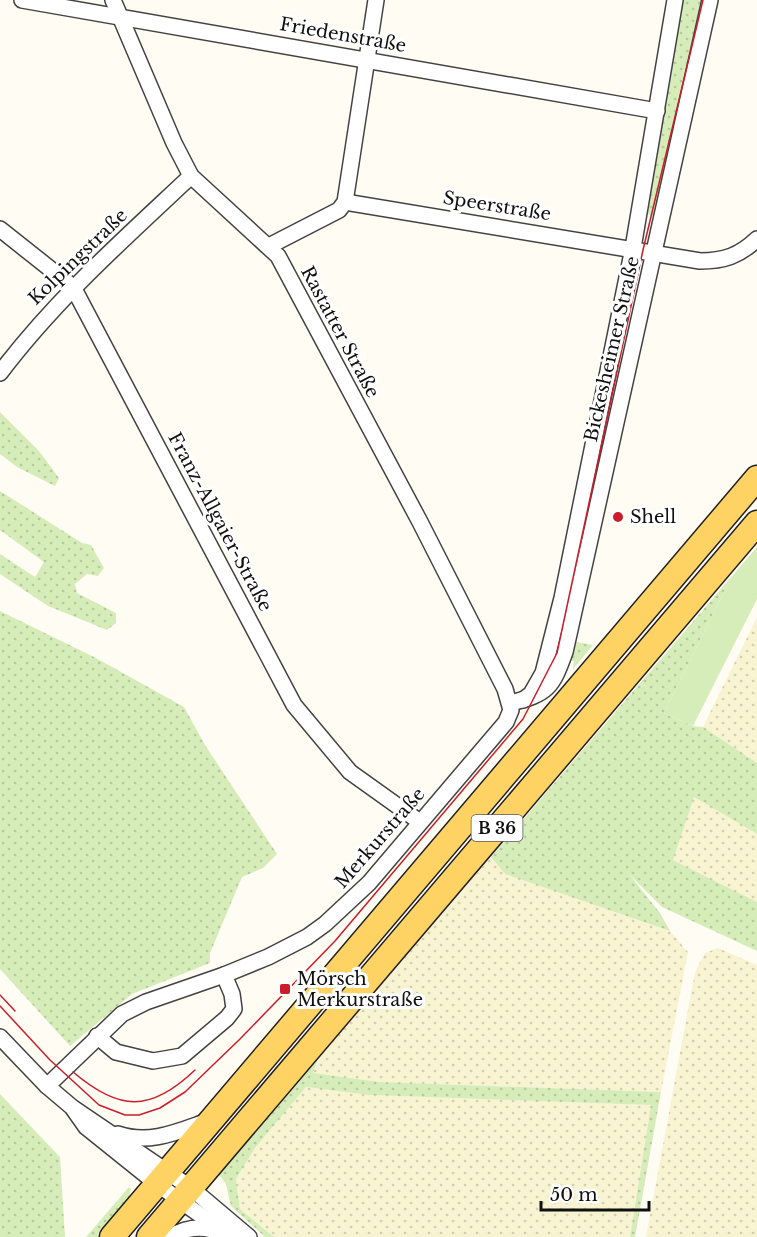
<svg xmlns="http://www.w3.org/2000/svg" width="757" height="1237" viewBox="0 0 757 1237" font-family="'Libre Baskerville',serif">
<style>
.farmland{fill:url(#farmland-dots)}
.grass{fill:url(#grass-dots)}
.garden{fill:#d6edb9}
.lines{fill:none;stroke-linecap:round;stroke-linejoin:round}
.street-casing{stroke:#434343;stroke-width:18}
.primary-casing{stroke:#212121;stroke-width:27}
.street{stroke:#fff;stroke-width:15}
.primary{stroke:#ffd363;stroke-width:24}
.tram{stroke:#cb1d2b;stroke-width:1.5}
.poi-dot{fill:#cb1d2b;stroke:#fff;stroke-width:2}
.labels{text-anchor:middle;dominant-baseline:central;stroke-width:6;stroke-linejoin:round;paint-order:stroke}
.shield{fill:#fff;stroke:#585858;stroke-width:1.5}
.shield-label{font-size:16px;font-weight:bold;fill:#101010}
.street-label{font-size:18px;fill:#101010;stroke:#fff}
.poi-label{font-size:18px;fill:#101010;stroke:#fff;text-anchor:start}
</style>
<defs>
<pattern id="farmland-dots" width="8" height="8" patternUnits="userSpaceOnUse" patternTransform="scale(1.5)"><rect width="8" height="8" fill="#f8f3d0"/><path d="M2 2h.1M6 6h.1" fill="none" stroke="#d4cfb2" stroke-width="1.8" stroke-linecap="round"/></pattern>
<pattern id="grass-dots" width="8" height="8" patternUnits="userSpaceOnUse" patternTransform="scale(1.5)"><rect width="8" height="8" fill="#d6edb9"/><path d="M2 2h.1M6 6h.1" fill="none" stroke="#b7ca9e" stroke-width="1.8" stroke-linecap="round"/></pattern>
</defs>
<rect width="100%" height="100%" fill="#fffcf3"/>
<!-- farmland -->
<g class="farmland">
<path d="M 757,617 L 757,763 L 703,727 Z"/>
<path d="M 694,797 L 757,834 L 757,902 L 673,860 Z"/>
<path d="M 491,857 L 505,874 L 670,931 L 688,952 L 661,1092 L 379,1082 L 313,1073 L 322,1053 Z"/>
<path d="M 718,948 L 757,965 L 757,1237 L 646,1237 L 695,972 L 705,953 Z"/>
<path d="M 306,1087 L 369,1095 L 651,1105 L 630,1237 L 274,1237 L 240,1209 L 236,1179 L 255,1148 Z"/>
</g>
<!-- grass -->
<g class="grass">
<path d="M 681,0 L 706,0 L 656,218 L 645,213 Z"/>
<path d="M 0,412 L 39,451 L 59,478 L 55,486 L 17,467 L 0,454 Z"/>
<path d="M 0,491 L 82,543 L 91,545 L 104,568 L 98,576 L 87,574 L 75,584 L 77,593 L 116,613 L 116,623 L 107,630 L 48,606 L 0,574 L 0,554 L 35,577 L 44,562 L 0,530 Z"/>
<path d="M 732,576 L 664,713 L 693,726 L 703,727 L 757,763 L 757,834 L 694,797 L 673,860 L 757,902 L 757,951 L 662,907 L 629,874 L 660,913 L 670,931 L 505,874 L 491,857 Z"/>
<path d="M 0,611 L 96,658 L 184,707 L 205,745 L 277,854 L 263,868 L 242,877 L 210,953 L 210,963 L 132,994 L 70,1046 L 0,969 Z"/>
<path d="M 572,641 L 593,645 L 573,669 L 574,661 L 568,660 Z"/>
<path d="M 320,1052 L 313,1073 L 379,1082 L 661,1092 L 635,1237 L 630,1237 L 651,1105 L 369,1095 L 306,1087 L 255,1148 L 236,1179 L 240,1209 L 274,1237 L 265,1237 L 231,1206 L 226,1184 L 219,1175 L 224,1165 Z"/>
<path d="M 0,1094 L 60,1157 L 65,1237 L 0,1237 Z"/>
<path d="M 129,1187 L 131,1189 L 128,1202 L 100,1237 L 86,1237 Z"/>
</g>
<!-- garden -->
<path class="garden" d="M 757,547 L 757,599 L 693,726 L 664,713 L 732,576 Z"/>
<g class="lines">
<defs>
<g id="street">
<path d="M 22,0 L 657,111"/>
<path d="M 345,202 L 700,261 C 724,261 739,256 757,239"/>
<path d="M 0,229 L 73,287 L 294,705 L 350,772 L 420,822"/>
<path d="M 269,246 L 339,210 L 345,202 L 376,0"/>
<path d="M 0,373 C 56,299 124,239 191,176"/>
<path d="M 523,700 L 531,694 L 543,673 L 562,598 L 633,248 L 675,0"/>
<path d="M 510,703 C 548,694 552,688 565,652 L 710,0"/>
<path d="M 97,1036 L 116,1052 L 153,1061 L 182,1056 L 227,1018 L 234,1009 L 232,994 L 224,975"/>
<path d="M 0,1037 L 47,1086 L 73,1108 L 191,1188 L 249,1237"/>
<path d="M 47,1086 L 122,1014 L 146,1002 L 224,975 L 268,957 L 307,937 L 325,924 L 369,883 L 506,722 L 511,710 L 505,689 L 420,522 L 278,256 L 191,176 L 174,143 L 113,0"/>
<path d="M 74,1110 L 86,1127 L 157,1184 L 231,1237"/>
<path d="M 118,1134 C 150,1145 179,1131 208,1121"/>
<path d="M 170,1237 C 185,1228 201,1225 218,1232"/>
</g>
<g id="primary">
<path d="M 112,1237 L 757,478"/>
<path d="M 149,1237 L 757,523"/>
</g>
</defs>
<!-- street casing -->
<use href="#street" class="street-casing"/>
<!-- primary casing -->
<use href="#primary" class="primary-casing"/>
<!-- street -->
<use href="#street" class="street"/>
<!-- primary -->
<use href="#primary" class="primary"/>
<!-- tram -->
<g class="tram">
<path d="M 0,995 L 15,1011"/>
<path d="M 0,1006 L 50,1060 L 99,1105 L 125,1115 L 139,1115 L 160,1108 L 185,1092 L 240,1039 L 335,941 L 523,719 L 557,653 L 643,250 L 703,0"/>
<path d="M 73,1072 C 119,1111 150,1113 195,1070"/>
</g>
</g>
<!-- markers -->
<g class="poi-dot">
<circle cx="618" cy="517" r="6"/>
<rect x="279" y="983" width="12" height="12" rx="3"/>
</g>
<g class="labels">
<!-- shield labels -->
<rect class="shield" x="471.5" y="815" width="51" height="26" rx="4.5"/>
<g class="shield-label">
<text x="497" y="828">B 36</text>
</g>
<!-- street labels -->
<g class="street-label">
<text transform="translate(343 35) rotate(10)">Friedenstraße</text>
<text transform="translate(497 206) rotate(9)">Speerstraße</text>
<text transform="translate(78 257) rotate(-44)">Kolpingstraße</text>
<text transform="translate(340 332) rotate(62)">Rastatter Straße</text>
<text transform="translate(612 349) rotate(-77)">Bickesheimer Straße</text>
<text transform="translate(220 522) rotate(62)">Franz-Allgaier-Straße</text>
<text transform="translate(380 838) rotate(-49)">Merkurstraße</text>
</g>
<!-- poi labels -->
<g class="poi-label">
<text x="630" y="517">Shell</text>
<text x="297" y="979">Mörsch<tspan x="297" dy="21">Merkurstraße</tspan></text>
</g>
</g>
<!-- scale -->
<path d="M541 1201v9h108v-9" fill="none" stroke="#101010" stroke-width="3"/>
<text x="550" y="1201" font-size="18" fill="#101010" stroke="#ffffff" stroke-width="4.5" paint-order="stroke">50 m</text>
</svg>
